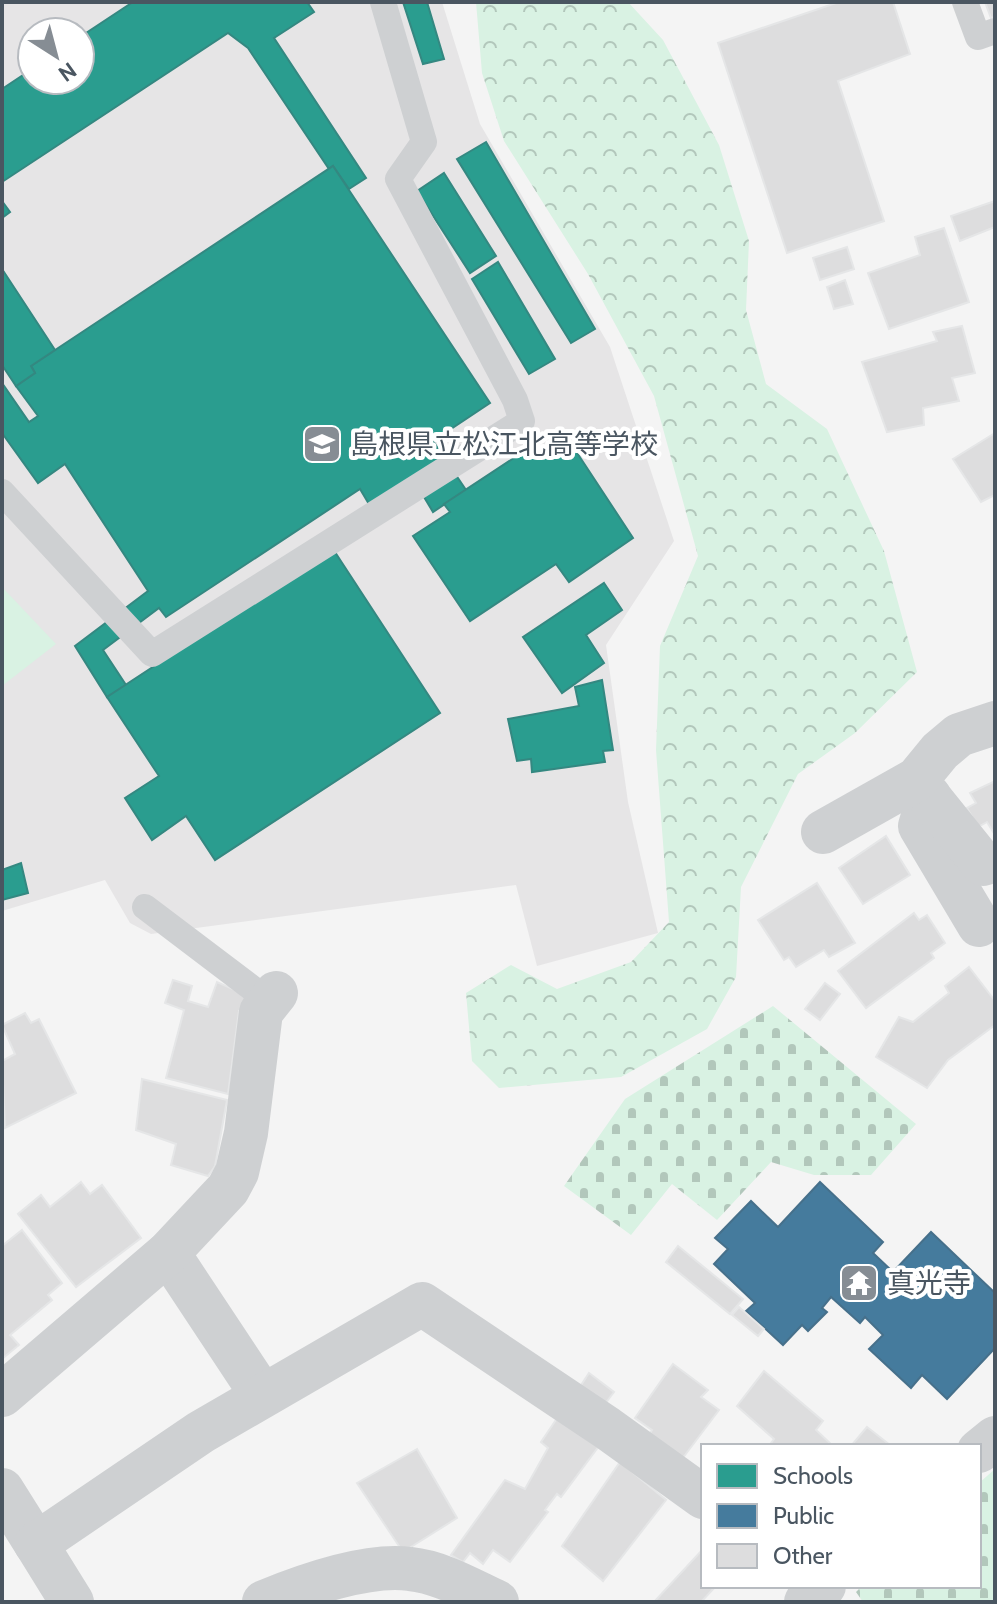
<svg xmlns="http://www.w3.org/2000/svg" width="997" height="1604" viewBox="0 0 997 1604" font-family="Cabin,'Noto Sans JP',sans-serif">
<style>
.education{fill:#e6e5e6;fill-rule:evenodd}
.forest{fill:url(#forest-crowns)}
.cemetery{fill:url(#cemetery-stones)}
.pitch{fill:#d9f2e3}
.schools{fill:#2a9d8f;stroke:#348881;stroke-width:2}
.public{fill:#457b9d;stroke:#46708b;stroke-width:2}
.building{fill:#ddddde;stroke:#e5e6e7;stroke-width:2}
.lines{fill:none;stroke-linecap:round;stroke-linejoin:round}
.lane{stroke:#ced0d2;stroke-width:26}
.street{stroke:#ced0d2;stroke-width:44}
.labels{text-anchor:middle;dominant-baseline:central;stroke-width:8;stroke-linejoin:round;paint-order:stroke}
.poi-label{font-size:28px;fill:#4a5661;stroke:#fff;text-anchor:start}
</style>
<defs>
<pattern id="forest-crowns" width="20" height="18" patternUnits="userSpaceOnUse" patternTransform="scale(2)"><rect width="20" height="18" fill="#d9f2e3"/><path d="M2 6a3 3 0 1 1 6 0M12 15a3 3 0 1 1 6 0" fill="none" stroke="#b2c7bb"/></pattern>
<pattern id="cemetery-stones" width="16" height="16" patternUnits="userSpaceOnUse" patternTransform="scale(2)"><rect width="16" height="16" fill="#d9f2e3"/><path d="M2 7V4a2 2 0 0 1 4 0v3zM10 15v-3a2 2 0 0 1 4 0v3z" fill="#b2c7bb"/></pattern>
</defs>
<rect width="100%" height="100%" fill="#f4f4f4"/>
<!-- education -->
<path class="education" d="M 2,2 L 442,2 L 480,124 L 610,347 L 674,541 L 606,645 L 628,802 L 658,933 L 537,966 L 516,885 L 151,934 L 130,923 L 105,880 L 2,911 ZM 32,32 L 80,32 L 80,80 L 32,80 Z"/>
<!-- forest -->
<path class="forest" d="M 476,2 L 628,2 L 663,40 L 719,145 L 749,241 L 746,310 L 766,384 L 827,429 L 884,551 L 917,672 L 855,733 L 798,774 L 741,887 L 736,977 L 707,1029 L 621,1077 L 499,1088 L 472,1061 L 466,993 L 511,965 L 557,989 L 631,962 L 669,922 L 656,750 L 660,646 L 698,556 L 654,396 L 588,274 L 504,141 L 482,73 Z"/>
<!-- cemetery -->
<g class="cemetery">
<path d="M 773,1006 L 916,1124 L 871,1175 L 814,1175 L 771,1162 L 717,1220 L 672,1184 L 631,1235 L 564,1186 L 625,1099 Z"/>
<path d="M 995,1469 L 995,1602 L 863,1602 L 856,1592 L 862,1586 L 979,1586 L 979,1483 Z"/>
</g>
<!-- pitch -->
<path class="pitch" d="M 2,587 L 56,644 L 2,686 Z"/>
<!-- schools -->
<g class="schools">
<path d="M 133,2 L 307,2 L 314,12 L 274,38 L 366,178 L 349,189 L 333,166 L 329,169 L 248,48 L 228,33 L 2,182 L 2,89 L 32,69 L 32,80 L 80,80 L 80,37 Z"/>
<path d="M 403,2 L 427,2 L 444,59 L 423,64 Z"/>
<path d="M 486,142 L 595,329 L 571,343 L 457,159 Z"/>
<path d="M 333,166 L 490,403 L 433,441 L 466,490 L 433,512 L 412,477 L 369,504 L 360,489 L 166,617 L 159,608 L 103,650 L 126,685 L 107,697 L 75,646 L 148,591 L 65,464 L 38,483 L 2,433 L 2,383 L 29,422 L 38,416 L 16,386 L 35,373 L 31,366 Z"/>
<path d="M 444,173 L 496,256 L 470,273 L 417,191 Z"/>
<path d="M 2,201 L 10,212 L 2,218 Z"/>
<path d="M 498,262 L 555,359 L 529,374 L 472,279 Z"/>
<path d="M 2,269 L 55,350 L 31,366 L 35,373 L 16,386 L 2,365 Z"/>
<path d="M 566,436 L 633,538 L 569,582 L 556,564 L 470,621 L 413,536 L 450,512 L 444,504 L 526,450 L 532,458 Z"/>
<path d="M 333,549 L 440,713 L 215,860 L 186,816 L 152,840 L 125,798 L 159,776 L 107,697 Z"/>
<path d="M 604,583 L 622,610 L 586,635 L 604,663 L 562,693 L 523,637 Z"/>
<path d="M 602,680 L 613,750 L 603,751 L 605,762 L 532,772 L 531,759 L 517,761 L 508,719 L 579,706 L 575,687 Z"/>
<path d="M 21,863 L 28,893 L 2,900 L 2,870 Z"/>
</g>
<!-- public -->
<path class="public" d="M 820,1182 L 883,1242 L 873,1253 L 893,1272 L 931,1232 L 995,1293 L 995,1348 L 947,1399 L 922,1375 L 911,1388 L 869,1349 L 883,1335 L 865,1317 L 860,1323 L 831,1297 L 822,1308 L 827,1312 L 808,1331 L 802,1325 L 783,1345 L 746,1311 L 755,1303 L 714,1264 L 728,1249 L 715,1238 L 751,1201 L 778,1227 Z"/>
<!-- building -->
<g class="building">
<path d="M 839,2 L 893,2 L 910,54 L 838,81 L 884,221 L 787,253 L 718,43 Z"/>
<path d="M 985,2 L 995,2 L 995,17 L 991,18 Z"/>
<path d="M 995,201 L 995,227 L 960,241 L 951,216 Z"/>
<path d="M 944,228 L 969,302 L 889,329 L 868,273 L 920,255 L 915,237 Z"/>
<path d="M 847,247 L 854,269 L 820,280 L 813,258 Z"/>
<path d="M 845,280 L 853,304 L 834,309 L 827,287 Z"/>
<path d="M 962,326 L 975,373 L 952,378 L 959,401 L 923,408 L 924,425 L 887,432 L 862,362 L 937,341 L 933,332 Z"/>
<path d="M 995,433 L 995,495 L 981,502 L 953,459 Z"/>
<path d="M 995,781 L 995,835 L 987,822 L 978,827 L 967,808 L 976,803 L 970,793 Z"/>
<path d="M 886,836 L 910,875 L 863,904 L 839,868 Z"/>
<path d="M 817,883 L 855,943 L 829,957 L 824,950 L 796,967 L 789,957 L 784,960 L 758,920 Z"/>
<path d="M 914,913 L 919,920 L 927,915 L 945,943 L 931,953 L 934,958 L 866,1008 L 838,971 Z"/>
<path d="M 969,967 L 995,1001 L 995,1025 L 948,1060 L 927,1088 L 876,1057 L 899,1017 L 913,1022 L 949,993 L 945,986 Z"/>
<path d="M 173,980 L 192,986 L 188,1001 L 208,1007 L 217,982 L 249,996 L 245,1012 L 239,1011 L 228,1094 L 166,1078 L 184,1010 L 165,1003 Z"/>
<path d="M 825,983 L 840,994 L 820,1020 L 805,1009 Z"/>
<path d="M 25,1013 L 31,1023 L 39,1019 L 76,1093 L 5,1128 L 2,1061 L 15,1054 L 2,1025 Z"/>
<path d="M 142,1079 L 227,1100 L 215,1166 L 208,1176 L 171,1165 L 176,1144 L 136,1130 Z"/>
<path d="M 81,1182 L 90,1194 L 102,1185 L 141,1238 L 76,1287 L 18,1214 L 41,1195 L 50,1207 Z"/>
<path d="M 22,1230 L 62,1283 L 48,1295 L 52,1300 L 10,1335 L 19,1345 L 2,1359 L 2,1246 Z"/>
<path d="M 678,1246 L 743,1299 L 730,1314 L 666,1262 Z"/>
<path d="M 739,1307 L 764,1329 L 758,1336 L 732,1315 Z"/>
<path d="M 673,1364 L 708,1390 L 701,1397 L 719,1410 L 679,1463 L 646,1440 L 652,1430 L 635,1418 Z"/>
<path d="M 764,1371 L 823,1421 L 816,1430 L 833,1446 L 769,1446 L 774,1439 L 737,1406 Z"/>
<path d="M 589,1373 L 614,1392 L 598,1413 L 574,1396 Z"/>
<path d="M 562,1411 L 602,1442 L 561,1497 L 557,1494 L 545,1510 L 548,1512 L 510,1562 L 493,1550 L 483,1564 L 470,1553 L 463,1562 L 451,1555 L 505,1480 L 525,1489 L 548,1448 L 541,1442 Z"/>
<path d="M 867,1427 L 890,1445 L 889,1446 L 851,1446 Z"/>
<path d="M 417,1449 L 457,1518 L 403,1552 L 357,1483 Z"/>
<path d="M 620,1462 L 666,1500 L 603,1581 L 562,1546 Z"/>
<path d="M 703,1549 L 703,1586 L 716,1586 L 701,1602 L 654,1602 Z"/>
</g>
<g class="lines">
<!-- lane -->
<g class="lane">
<path d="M 965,2 L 978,37 L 995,31"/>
<path d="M 2,492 L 152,654 L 522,421 L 515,400 L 398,179 L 424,142 L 383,2"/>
<path d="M 145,907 L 269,1001"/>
</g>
<!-- street -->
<g class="street">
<path d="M 929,796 L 920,826 L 979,925"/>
<path d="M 930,798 L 983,864"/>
<path d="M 823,832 L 917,779 L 940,751 L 959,735 L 995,723"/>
<path d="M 168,1253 L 262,1395"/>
<path d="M 2,1395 L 168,1253 L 228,1189 L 237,1172 L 246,1133 L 261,1012 L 276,993"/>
<path d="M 979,1451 L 995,1438"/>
<path d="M 2,1490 L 36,1544"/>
<path d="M 72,1602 L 36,1544 L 201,1432 L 422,1304 L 607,1428 L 703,1497"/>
<path d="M 264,1602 C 303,1586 368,1563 410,1569 C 440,1572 469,1589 497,1602"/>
<path d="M 806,1602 L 824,1586"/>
</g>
</g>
<!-- icons -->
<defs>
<symbol id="school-square" viewBox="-11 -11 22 22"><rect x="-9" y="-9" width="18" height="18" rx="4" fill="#868d94" stroke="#fff"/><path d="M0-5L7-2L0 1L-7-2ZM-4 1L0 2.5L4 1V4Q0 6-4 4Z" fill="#fff"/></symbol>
<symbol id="temple-square" viewBox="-11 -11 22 22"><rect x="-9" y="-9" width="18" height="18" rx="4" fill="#868d94" stroke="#fff"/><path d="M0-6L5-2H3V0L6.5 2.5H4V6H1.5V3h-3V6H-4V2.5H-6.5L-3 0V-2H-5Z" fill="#fff"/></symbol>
</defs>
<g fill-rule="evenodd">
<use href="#school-square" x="300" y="422" width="44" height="44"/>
<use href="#temple-square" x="837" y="1261" width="44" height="44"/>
</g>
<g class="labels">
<!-- poi labels -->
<g class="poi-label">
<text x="350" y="444">島根県立松江北高等学校</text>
<text x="887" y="1283">真光寺</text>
</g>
</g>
<!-- border -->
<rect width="997" height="1604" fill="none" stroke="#4a5661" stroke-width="8"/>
<!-- legend -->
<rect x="701" y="1444" width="280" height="144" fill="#ffffff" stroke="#b7bbc0" stroke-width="2"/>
<rect x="717" y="1464" width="40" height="24" fill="#2a9d8f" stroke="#b7bbc0" stroke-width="2"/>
<text x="773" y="1484" font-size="24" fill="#4a5661">Schools</text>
<rect x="717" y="1504" width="40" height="24" fill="#457b9d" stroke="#b7bbc0" stroke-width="2"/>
<text x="773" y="1524" font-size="24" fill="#4a5661">Public</text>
<rect x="717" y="1544" width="40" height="24" fill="#ddddde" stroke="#b7bbc0" stroke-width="2"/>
<text x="773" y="1564" font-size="24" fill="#4a5661">Other</text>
<!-- north arrow -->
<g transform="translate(56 56) rotate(144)"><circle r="38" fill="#ffffff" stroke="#b7bbc0" stroke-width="2"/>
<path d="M0-6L14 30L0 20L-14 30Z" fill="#868d94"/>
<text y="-12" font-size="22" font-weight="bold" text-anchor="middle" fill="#4a5661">N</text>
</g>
</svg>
